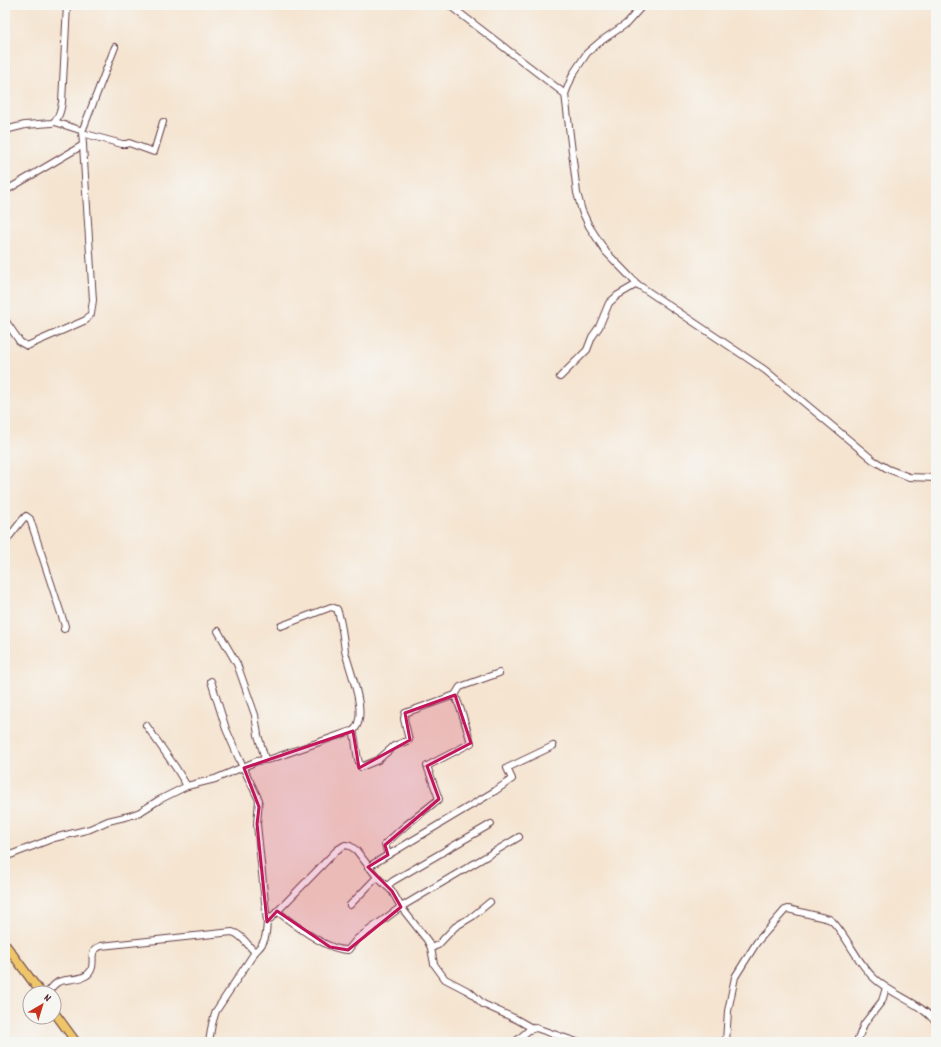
<svg xmlns="http://www.w3.org/2000/svg" width="941" height="1047" viewBox="0 0 941 1047" font-family="Dekko,sans-serif">
<style>
.lines{fill:none;stroke-linecap:round;stroke-linejoin:round}
.minor-casing{stroke:#643d44;stroke-width:8}
.major-casing{stroke:#643d44;stroke-width:10}
.minor{stroke:#fff;stroke-width:6}
.major{stroke:#eec569;stroke-width:8}
.marked{fill:#c2185b;fill-opacity:0.2;stroke:#c2185b;stroke-width:3;stroke-linejoin:round}
</style>
<rect width="100%" height="100%" fill="#f6f6f2"/>
<filter id="ink" filterUnits="userSpaceOnUse"><feTurbulence type="fractalNoise" baseFrequency=".025" numOctaves="2"/><feDisplacementMap in="SourceGraphic" scale="8" xChannelSelector="R" yChannelSelector="G"/><feConvolveMatrix kernelMatrix="1 2 1 2 8 2 1 2 1" color-interpolation-filters="sRGB"/></filter>
<filter id="wash" filterUnits="userSpaceOnUse"><feTurbulence type="fractalNoise" baseFrequency=".012" numOctaves="4" result="noise"/><feDisplacementMap in="SourceGraphic" scale="16" xChannelSelector="R" yChannelSelector="G"/><feGaussianBlur stdDeviation="0.9" result="paint"/><feColorMatrix in="noise" values="0 0 0 0 0 0 0 0 0 0 0 0 0 0 0 0 0 1.4 0 .05"/><feComposite in="paint" operator="in"/></filter>
<g filter="url(#wash)">
<rect width="100%" height="100%" fill="#f5e4d0"/>
</g>
<g filter="url(#ink)">
<g class="lines">
<defs>
<g id="minor">
<path d="M 449,5 L 565,94"/>
<path d="M 643,5 L 626,24 L 601,41 L 587,53 L 573,74 L 565,94 L 577,193 L 582,211 L 589,226 L 606,252 L 637,284 L 765,370 L 873,460 L 888,469 L 909,477 L 936,478"/>
<path d="M 55,122 L 80,130 L 83,129 L 115,47"/>
<path d="M 5,130 L 25,125 L 52,123 C 59,120 61,110 62,102 L 67,5"/>
<path d="M 82,133 L 122,144 L 126,144 L 129,143 L 154,152 L 163,122"/>
<path d="M 5,191 L 83,145"/>
<path d="M 5,320 L 20,342 L 27,346 L 86,320 L 91,314 L 93,300 L 82,130"/>
<path d="M 560,377 L 587,350 L 592,337 L 599,327 L 609,303 L 618,295 L 637,284"/>
<path d="M 5,542 L 23,519 L 26,516 L 30,519 L 65,626 L 64,629"/>
<path d="M 281,626 L 331,607 L 337,609 C 342,622 343,637 345,651 C 349,670 370,716 353,731"/>
<path d="M 218,631 L 237,664 L 255,715 L 258,735 L 265,759"/>
<path d="M 455,695 L 460,687 L 499,673"/>
<path d="M 146,725 L 176,768 L 187,786"/>
<path d="M 5,857 L 54,838 L 90,829 L 108,821 L 129,816 L 140,812 L 159,800 L 187,786 L 215,779 L 257,761 L 271,759 L 348,732 L 353,731 C 357,742 355,757 361,767 L 378,760 L 394,746 L 409,740 L 404,719 L 405,713 L 455,695 L 462,713 L 471,743 L 427,766 L 439,799 L 406,825 L 385,844 L 388,855"/>
<path d="M 368,867 L 495,791 L 512,779 L 507,768 L 553,746"/>
<path d="M 387,886 L 393,881 L 491,824"/>
<path d="M 350,905 L 377,877"/>
<path d="M 277,911 C 293,924 327,951 348,950 L 357,939 L 401,907 L 519,837"/>
<path d="M 267,922 L 337,850 L 345,845 L 350,846 L 356,850 L 377,877 L 392,891 L 401,907 L 427,940 L 431,948 L 434,964 L 445,979 L 470,992 L 483,1004 L 516,1019 L 532,1028"/>
<path d="M 431,948 L 438,945 L 455,927 L 473,916 L 490,902"/>
<path d="M 47,993 C 51,989 53,985 58,982 C 67,978 84,981 90,972 C 97,962 86,952 101,946 L 232,932 C 242,934 247,945 255,952"/>
<path d="M 209,1042 L 212,1024 L 216,1011 L 255,952 C 266,942 266,936 267,922 L 257,824 L 259,800 L 240,761 L 226,729 L 211,681"/>
<path d="M 515,1042 L 529,1030 L 536,1028 L 577,1042"/>
<path d="M 726,1042 L 728,1011 L 735,977 L 757,942 L 785,910 L 788,909 L 829,919 L 833,922 C 849,939 857,963 875,979 C 894,996 919,1002 936,1022"/>
<path d="M 857,1042 L 864,1024 L 882,1001 L 886,988"/>
</g>
<g id="major">
<path d="M 5,944 L 41,993"/>
<path d="M 54,1012 L 76,1042"/>
</g>
</defs>
<!-- minor casing -->
<use href="#minor" class="minor-casing"/>
<!-- major casing -->
<use href="#major" class="major-casing"/>
<!-- minor -->
<use href="#minor" class="minor"/>
<!-- major -->
<use href="#major" class="major"/>
</g>
</g>
<!-- marked area -->
<path class="marked" d="M 455,695 L 471,743 L 427,766 L 439,799 L 385,845 L 388,855 L 368,867 L 392,891 L 401,907 L 348,950 L 330,947 L 277,911 L 267,922 L 257,824 L 259,807 L 244,768 L 353,731 L 359,768 L 410,740 L 405,713 Z"/>
<!-- margin -->
<rect width="941" height="1047" fill="none" stroke="#f6f6f2" stroke-width="20"/>
<!-- north arrow -->
<g transform="translate(42 1005) rotate(38)"><circle r="19" fill="#f6f6f2" stroke="#b1a0a2"/>
<path d="M0-3L7 15L0 10L-7 15Z" fill="#c8321e"/>
<text y="-6" font-size="11" font-weight="bold" text-anchor="middle" fill="#4a1f2b">N</text>
</g>
</svg>
